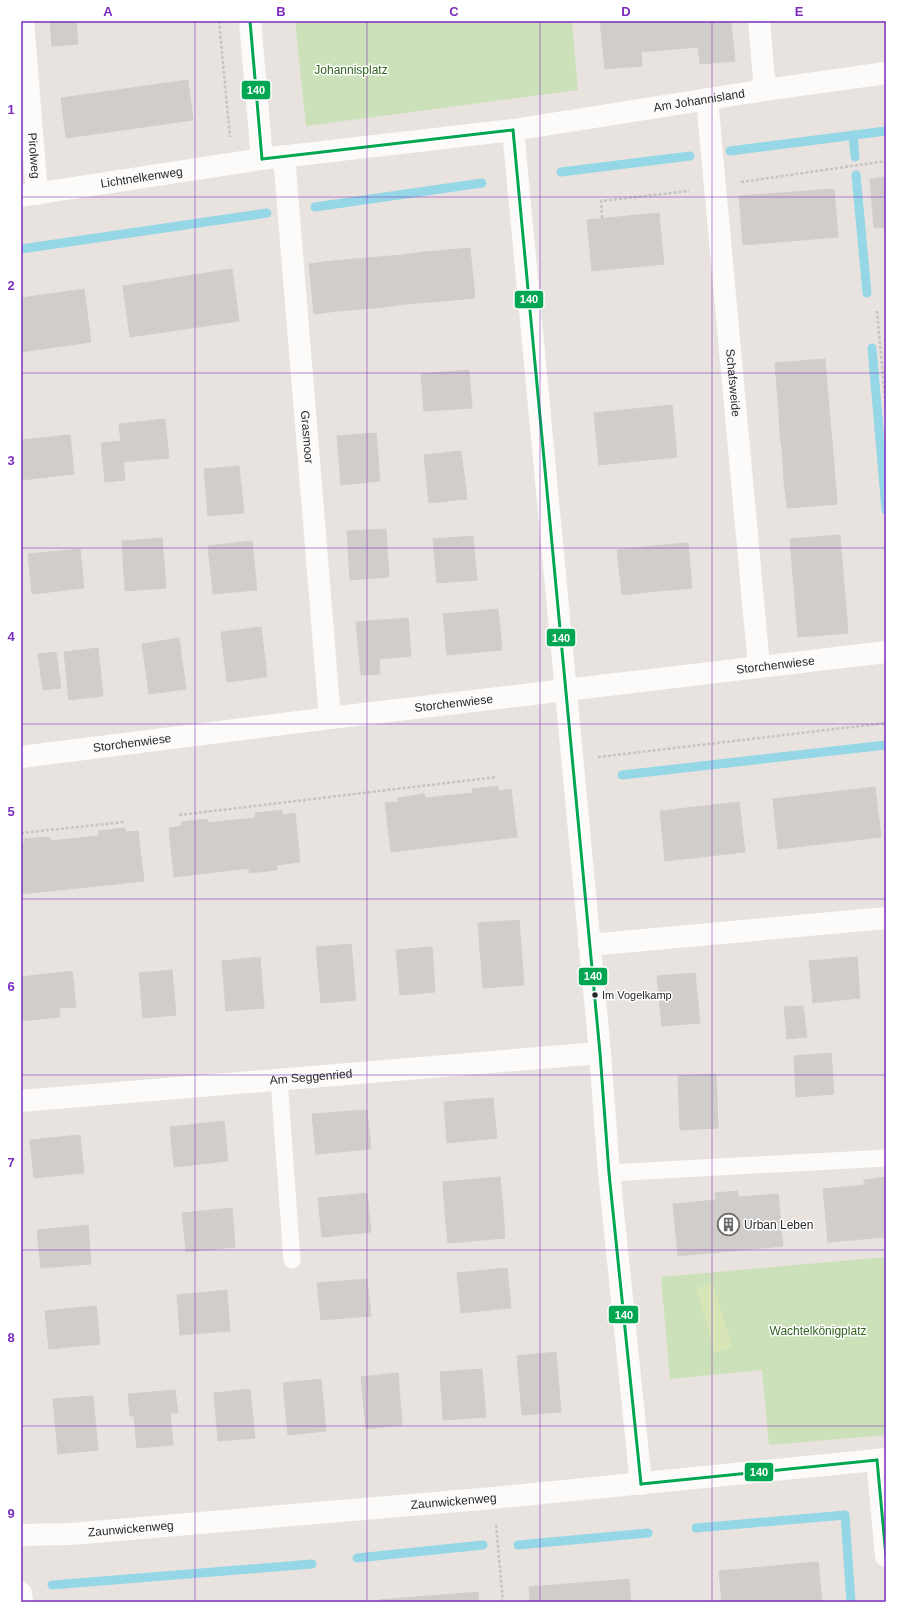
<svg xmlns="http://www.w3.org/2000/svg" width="907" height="1623" viewBox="0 0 907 1623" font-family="Helvetica,sans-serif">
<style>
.green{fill:#cce1b9}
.pitch{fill:#d8e5b6}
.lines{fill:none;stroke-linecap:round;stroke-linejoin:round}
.stream{stroke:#95d7e6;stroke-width:9}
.building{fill:#d0cdca;stroke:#d2cfcb}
.path{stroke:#c6c5c5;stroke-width:2.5;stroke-dasharray:3 2;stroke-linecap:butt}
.service{stroke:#fcfbfa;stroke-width:17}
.minor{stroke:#fcfbfa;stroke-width:22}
.bus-1-casing{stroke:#fff;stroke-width:6}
.bus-1{stroke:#00a651;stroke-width:3}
.grid{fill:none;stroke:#7b2cbf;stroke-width:1;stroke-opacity:0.55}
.bus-dot{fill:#292929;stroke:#fff;stroke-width:1.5}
.labels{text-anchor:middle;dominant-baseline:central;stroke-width:3;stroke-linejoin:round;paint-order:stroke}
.bus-label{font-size:11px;fill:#292929;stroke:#fff;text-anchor:start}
.park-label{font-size:12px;fill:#30621d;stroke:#fff}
.street-label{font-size:12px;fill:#292929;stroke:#fff}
.poi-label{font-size:12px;fill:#292929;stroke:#fff;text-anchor:start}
.line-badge{stroke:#fff;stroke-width:1.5}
.badge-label{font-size:11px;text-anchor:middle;font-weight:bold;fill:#fff}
.neatline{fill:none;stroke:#7b2cbf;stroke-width:1.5}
.grid-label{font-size:13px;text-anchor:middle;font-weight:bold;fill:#7b2cbf}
</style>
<rect width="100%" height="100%" fill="#e8e3de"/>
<!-- green -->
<g class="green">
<path d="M 295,21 L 572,21 L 578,90 L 306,126 Z"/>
<path d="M 886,1257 L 886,1435 L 769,1445 L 762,1370 L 670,1379 L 661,1277 Z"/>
</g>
<!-- pitch -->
<path class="pitch" d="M 713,1283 L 732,1347 L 715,1353 L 696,1288 Z"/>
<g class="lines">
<!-- stream -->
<g class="stream">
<path d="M 853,135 L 855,157"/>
<path d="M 730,151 L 886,131"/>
<path d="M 561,172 L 690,156"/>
<path d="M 856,175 L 867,293"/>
<path d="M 315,207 L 482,183"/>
<path d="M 21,249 L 267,213"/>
<path d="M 872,348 L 886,510"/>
<path d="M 622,775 L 886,745"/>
<path d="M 696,1528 L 845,1515 L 851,1602"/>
<path d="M 518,1545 L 648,1533"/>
<path d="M 357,1558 L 483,1545"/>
<path d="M 52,1585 L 312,1564"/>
</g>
</g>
<!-- building -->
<g class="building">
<path d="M 50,21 L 76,21 L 78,44 L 52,46 Z"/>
<path d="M 600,21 L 731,21 L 735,61 L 700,64 L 698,47 L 641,52 L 642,66 L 605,69 Z"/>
<path d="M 188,80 L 193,120 L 66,138 L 61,98 Z"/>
<path d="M 883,177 L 886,177 L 886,227 L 874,228 L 870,179 Z"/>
<path d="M 834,189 L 838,237 L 743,245 L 739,196 Z"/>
<path d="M 659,213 L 664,264 L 592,271 L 587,220 Z"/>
<path d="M 470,248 L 475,298 L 452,300 L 447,250 Z"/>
<path d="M 447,250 L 452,300 L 429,302 L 424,252 Z"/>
<path d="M 424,252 L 429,302 L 406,304 L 402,255 Z"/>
<path d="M 402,255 L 406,304 L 383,307 L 379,257 Z"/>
<path d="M 379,257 L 383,307 L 360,309 L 355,259 Z"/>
<path d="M 355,259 L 360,309 L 337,311 L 332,261 Z"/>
<path d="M 332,261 L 337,311 L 314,314 L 309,264 Z"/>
<path d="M 232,269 L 239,321 L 130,337 L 123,286 Z"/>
<path d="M 84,289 L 91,342 L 21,352 L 21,298 Z"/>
<path d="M 825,359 L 827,385 L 777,388 L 775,363 Z"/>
<path d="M 469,370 L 472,408 L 424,411 L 421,374 Z"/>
<path d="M 827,385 L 829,408 L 779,412 L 777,388 Z"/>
<path d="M 672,405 L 677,457 L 599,465 L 594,413 Z"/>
<path d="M 829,408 L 831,430 L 780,434 L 779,412 Z"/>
<path d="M 165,419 L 169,458 L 123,462 L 119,424 Z"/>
<path d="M 831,430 L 833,454 L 783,459 L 780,434 Z"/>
<path d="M 376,433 L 380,481 L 341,485 L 337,436 Z"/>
<path d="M 70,435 L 74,474 L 22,480 L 21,440 Z"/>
<path d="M 121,441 L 125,480 L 105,482 L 101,443 Z"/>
<path d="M 461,451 L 467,499 L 429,503 L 424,455 Z"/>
<path d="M 833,454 L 835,478 L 784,482 L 783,459 Z"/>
<path d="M 239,466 L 244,513 L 208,516 L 204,469 Z"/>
<path d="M 835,478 L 837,504 L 787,508 L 784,482 Z"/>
<path d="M 386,529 L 389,577 L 350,580 L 347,531 Z"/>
<path d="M 840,535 L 842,560 L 792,564 L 790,539 Z"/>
<path d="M 473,536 L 477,580 L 437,583 L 433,539 Z"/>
<path d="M 162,538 L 166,588 L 125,591 L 122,541 Z"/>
<path d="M 252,541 L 257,590 L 213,594 L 208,546 Z"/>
<path d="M 688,543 L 692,588 L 658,591 L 653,546 Z"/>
<path d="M 653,546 L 658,591 L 622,595 L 617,550 Z"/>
<path d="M 80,549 L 84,588 L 32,594 L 28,554 Z"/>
<path d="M 842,560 L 844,584 L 794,588 L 792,564 Z"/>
<path d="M 844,584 L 846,608 L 796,612 L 794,588 Z"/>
<path d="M 846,608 L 848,633 L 798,637 L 796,612 Z"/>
<path d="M 498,609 L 502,650 L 447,655 L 443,614 Z"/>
<path d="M 408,618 L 411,656 L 379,659 L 380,674 L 361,675 L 356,622 Z"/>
<path d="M 261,627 L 267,677 L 227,682 L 221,632 Z"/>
<path d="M 179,638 L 186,689 L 149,694 L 142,644 Z"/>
<path d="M 98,648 L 103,696 L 69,700 L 64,652 Z"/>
<path d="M 56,652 L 61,688 L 43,690 L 38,654 Z"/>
<path d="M 498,786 L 499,791 L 511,789 L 517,837 L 391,852 L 385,803 L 398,802 L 398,798 L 424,794 L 425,798 L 473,793 L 472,789 Z"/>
<path d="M 875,787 L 881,837 L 778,849 L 773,799 Z"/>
<path d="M 739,802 L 745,852 L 665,861 L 660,811 Z"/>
<path d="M 282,810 L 283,815 L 295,813 L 300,862 L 276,865 L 277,870 L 249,873 L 249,868 L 174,877 L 169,828 L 182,826 L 181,822 L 207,819 L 208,823 L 234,820 L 255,818 L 255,813 Z"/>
<path d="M 125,828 L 125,832 L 138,831 L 144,881 L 21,894 L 21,844 L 24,844 L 24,839 L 50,837 L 51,841 L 99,836 L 98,831 Z"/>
<path d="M 519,920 L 524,985 L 483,988 L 478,923 Z"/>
<path d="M 351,944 L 356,1000 L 321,1003 L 316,947 Z"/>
<path d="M 432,947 L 435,992 L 400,995 L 396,950 Z"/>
<path d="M 260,957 L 264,1008 L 226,1011 L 222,961 Z"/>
<path d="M 857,957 L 860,998 L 813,1003 L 809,961 Z"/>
<path d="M 172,970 L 176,1015 L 143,1018 L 139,973 Z"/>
<path d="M 72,971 L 76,1007 L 59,1008 L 60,1017 L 21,1021 L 21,977 Z"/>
<path d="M 695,973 L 700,1023 L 662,1026 L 657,976 Z"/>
<path d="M 803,1006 L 807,1037 L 787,1039 L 784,1007 Z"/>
<path d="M 831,1053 L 834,1094 L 796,1097 L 794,1056 Z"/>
<path d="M 716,1074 L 718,1128 L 680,1130 L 678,1076 Z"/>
<path d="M 493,1098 L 497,1138 L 447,1143 L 444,1102 Z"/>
<path d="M 367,1110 L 371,1149 L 316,1154 L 312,1114 Z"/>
<path d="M 224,1121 L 228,1161 L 174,1167 L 170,1127 Z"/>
<path d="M 80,1135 L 84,1173 L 34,1178 L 30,1140 Z"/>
<path d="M 500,1177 L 503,1208 L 445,1213 L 443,1182 Z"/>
<path d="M 886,1177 L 886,1237 L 828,1242 L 823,1189 L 864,1185 L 864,1180 Z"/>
<path d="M 738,1191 L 738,1197 L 778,1194 L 783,1246 L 678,1256 L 673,1204 L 716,1200 L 715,1193 Z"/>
<path d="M 367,1193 L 371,1232 L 322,1237 L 318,1198 Z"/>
<path d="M 232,1208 L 235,1247 L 186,1252 L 182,1213 Z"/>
<path d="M 503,1208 L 505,1238 L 448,1243 L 445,1213 Z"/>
<path d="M 88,1225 L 91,1264 L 41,1268 L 37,1230 Z"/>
<path d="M 507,1268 L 511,1308 L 461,1313 L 457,1273 Z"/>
<path d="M 367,1279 L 371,1316 L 321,1320 L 317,1283 Z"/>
<path d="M 227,1290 L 230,1331 L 180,1335 L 177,1295 Z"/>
<path d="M 96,1306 L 100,1344 L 49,1349 L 45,1311 Z"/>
<path d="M 556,1352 L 561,1412 L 522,1415 L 517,1356 Z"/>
<path d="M 482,1369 L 486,1417 L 443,1420 L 440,1372 Z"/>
<path d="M 398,1373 L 402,1425 L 366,1429 L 361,1377 Z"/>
<path d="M 321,1379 L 326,1431 L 288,1435 L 283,1383 Z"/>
<path d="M 250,1389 L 255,1438 L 218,1441 L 214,1393 Z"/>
<path d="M 175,1390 L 178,1413 L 170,1413 L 173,1445 L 137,1448 L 134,1416 L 130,1416 L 128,1394 Z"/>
<path d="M 93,1396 L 98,1450 L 58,1454 L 53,1399 Z"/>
<path d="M 818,1562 L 822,1602 L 722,1602 L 719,1571 Z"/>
<path d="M 629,1579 L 631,1602 L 530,1602 L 529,1587 Z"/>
<path d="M 478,1592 L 479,1602 L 379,1602 L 379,1600 Z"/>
</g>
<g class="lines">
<!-- path -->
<g class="path">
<path d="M 219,21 L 230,137"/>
<path d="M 741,182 L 886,161"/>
<path d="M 602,218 L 601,201 L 689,191"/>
<path d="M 877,311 L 886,409"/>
<path d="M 598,757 L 886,723"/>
<path d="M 179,815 L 497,777"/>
<path d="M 21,833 L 124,822"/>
<path d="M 496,1525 L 503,1602"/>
</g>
<!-- service -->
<g class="service">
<path d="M 279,1080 L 292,1260"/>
<path d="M 609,1173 L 886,1158"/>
</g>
<!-- minor -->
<g class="minor">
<path id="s1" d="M 23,21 L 37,194"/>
<path d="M 250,21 L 262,159"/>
<path d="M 759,21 L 765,90"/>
<path id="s2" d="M 707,99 L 759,667"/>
<path d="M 513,130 L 600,1053 L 609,1173 L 641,1484"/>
<path id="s3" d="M 284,156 L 330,718"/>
<path id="s4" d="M 21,196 L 262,159 L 513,130 L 765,90 L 886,73"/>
<path id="s5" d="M 21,757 L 330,718 L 886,652"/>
<path d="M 589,945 L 886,918"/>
<path id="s6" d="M 21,1101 L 600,1053"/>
<path d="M 877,1460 L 886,1556"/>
<path id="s7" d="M 21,1535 L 70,1534 L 493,1498 L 886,1459"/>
<path d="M 21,1593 L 22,1602"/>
</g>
<defs>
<g id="bus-1">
<path d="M 250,21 L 262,159"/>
<path d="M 513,130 L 600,1053 L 609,1173 L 641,1484"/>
<path d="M 262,159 L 513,130"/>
<path d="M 877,1460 L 886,1556"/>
<path d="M 641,1484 L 877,1460"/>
</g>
</defs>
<!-- bus-1 casing -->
<use href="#bus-1" class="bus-1-casing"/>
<!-- bus-1 -->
<use href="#bus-1" class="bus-1"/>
</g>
<!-- grid -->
<path class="grid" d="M 195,21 L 195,1602M 367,21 L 367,1602M 540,21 L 540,1602M 712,21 L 712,1602M 21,197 L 886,197M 21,373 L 886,373M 21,548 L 886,548M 21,724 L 886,724M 21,899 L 886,899M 21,1075 L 886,1075M 21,1250 L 886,1250M 21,1426 L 886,1426"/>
<!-- icons -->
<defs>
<symbol id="building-ring" viewBox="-11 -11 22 22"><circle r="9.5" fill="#fff" stroke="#6c6a68" stroke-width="1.5"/><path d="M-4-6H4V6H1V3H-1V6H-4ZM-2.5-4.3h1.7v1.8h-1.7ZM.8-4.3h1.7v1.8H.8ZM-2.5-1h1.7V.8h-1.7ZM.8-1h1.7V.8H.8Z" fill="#6c6a68"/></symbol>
</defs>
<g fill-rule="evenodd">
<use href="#building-ring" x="716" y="1212" width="25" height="25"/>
</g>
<!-- markers -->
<circle class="bus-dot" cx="595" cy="995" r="3.5"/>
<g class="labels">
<!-- bus labels -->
<g class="bus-label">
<text x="602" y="995">Im Vogelkamp</text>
</g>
<!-- park labels -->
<g class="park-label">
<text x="351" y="70">Johannisplatz</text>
<text x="818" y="1331">Wachtelkönigplatz</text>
</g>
<!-- street labels -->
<g class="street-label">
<text stroke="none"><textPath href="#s4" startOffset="685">Am Johannisland</textPath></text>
<text stroke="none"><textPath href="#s1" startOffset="135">Pirolweg</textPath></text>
<text stroke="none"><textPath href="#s4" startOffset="122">Lichtnelkenweg</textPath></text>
<text stroke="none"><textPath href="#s2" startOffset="285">Schafsweide</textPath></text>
<text stroke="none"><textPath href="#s3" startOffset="282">Grasmoor</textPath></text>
<text stroke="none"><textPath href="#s5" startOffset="760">Storchenwiese</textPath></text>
<text stroke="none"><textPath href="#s5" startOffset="436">Storchenwiese</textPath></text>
<text stroke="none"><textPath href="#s5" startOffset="112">Storchenwiese</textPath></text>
<text stroke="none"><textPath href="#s6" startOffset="291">Am Seggenried</textPath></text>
<text stroke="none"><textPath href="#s7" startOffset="434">Zaunwickenweg</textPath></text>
<text stroke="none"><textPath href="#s7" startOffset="110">Zaunwickenweg</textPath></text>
</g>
<!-- poi labels -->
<g class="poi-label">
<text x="744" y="1225">Urban Leben</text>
</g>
</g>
<g class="line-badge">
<rect x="241" y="80" width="30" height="20" rx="4" fill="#00a651"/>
<rect x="514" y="290" width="30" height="19" rx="4" fill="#00a651"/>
<rect x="546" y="628" width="30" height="19" rx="4" fill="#00a651"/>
<rect x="578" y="967" width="30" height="19" rx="4" fill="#00a651"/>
<rect x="608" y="1305" width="31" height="19" rx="4" fill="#00a651"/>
<rect x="744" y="1462" width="30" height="20" rx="4" fill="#00a651"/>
</g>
<g class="badge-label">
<text x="256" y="94">140</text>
<text x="529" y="303">140</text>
<text x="561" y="642">140</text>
<text x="593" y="980">140</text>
<text x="624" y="1319">140</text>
<text x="759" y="1476">140</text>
</g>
<!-- border -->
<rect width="907" height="1623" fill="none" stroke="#ffffff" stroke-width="44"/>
<rect x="22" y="22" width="863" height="1579" class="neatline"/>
<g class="grid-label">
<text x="108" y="16">A</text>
<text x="281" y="16">B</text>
<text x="454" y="16">C</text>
<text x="626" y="16">D</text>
<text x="799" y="16">E</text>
<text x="11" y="114">1</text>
<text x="11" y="290">2</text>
<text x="11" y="465">3</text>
<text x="11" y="641">4</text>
<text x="11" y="816">5</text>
<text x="11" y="991">6</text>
<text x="11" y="1167">7</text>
<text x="11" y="1342">8</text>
<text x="11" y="1518">9</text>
</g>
</svg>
